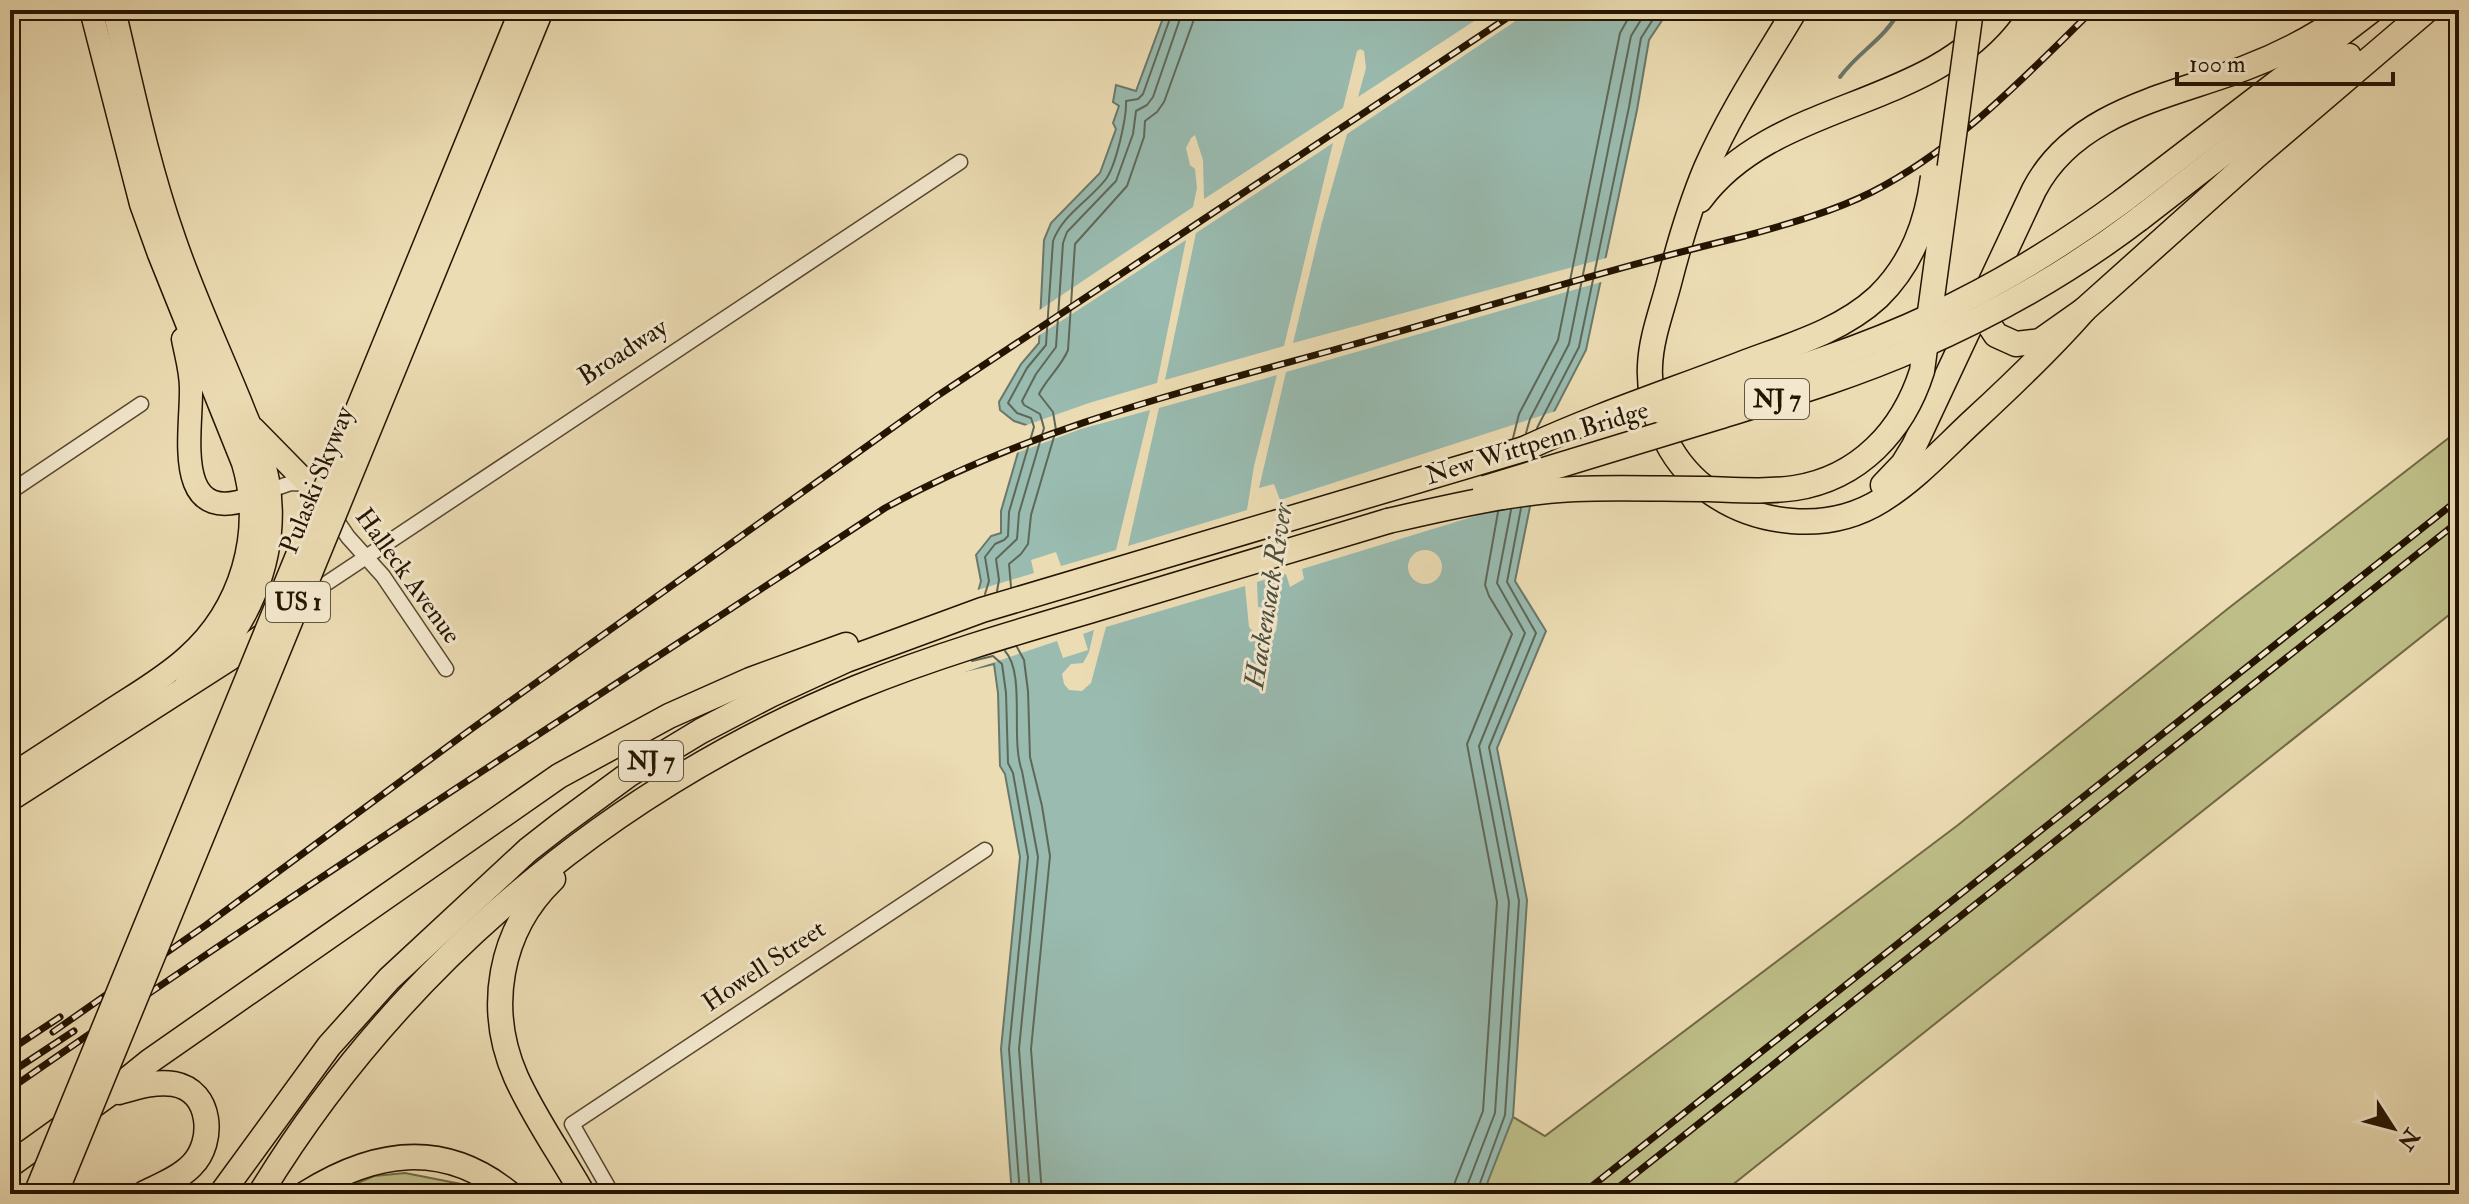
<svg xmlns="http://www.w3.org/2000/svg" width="2469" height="1204" viewBox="0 0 2469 1204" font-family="'IM FELL Double Pica',serif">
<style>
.green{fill:#bebe88;stroke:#716944;stroke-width:2}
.water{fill:#99bbb0;stroke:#6a786a;stroke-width:2}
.pier{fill:#ecdcb3;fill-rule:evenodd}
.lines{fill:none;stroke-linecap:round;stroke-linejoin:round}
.shore{stroke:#5e6858;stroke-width:2}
.stream{stroke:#6a786a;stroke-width:4}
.minor-casing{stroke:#56462d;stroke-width:17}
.trunk-casing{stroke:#241400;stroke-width:25}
.motorway-casing{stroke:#241400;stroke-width:27}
.minor{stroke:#f3e8ce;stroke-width:14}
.trunk{stroke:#ecdcb3;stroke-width:22}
.motorway{stroke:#ecdcb3;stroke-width:24}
.rail-casing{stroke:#241400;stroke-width:7}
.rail{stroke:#f3e8ce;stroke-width:4;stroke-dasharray:12;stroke-linecap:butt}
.motorway-bridge-casing{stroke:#241400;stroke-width:27;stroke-linecap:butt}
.motorway-bridge{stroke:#ecdcb3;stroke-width:24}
.labels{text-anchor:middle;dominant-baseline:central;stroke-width:6;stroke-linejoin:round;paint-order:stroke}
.shield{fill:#f3e8ce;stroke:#62543e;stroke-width:2}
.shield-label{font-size:24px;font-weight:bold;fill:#241400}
.street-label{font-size:26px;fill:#241400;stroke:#f3e8ce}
.water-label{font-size:28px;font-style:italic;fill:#4d4e3e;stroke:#f3e8ce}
</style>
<rect width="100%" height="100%" fill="#ecdcb3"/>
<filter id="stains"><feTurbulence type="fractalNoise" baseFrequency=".0025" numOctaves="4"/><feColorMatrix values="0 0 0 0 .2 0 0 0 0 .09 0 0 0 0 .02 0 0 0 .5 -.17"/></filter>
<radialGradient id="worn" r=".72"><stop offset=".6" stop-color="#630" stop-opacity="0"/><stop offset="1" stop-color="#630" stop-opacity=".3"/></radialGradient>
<!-- green -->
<g class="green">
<path d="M 2459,430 L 2459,607 L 1721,1194 L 1480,1194 L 1513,1117 L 1545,1136 L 1958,825 L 2230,607 Z"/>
<path d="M 405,1173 L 461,1184 L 479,1194 L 331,1194 L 374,1176 Z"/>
</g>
<!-- water -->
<path class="water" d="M 1166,10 L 1669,10 L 1649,40 L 1637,110 L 1586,350 L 1546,427 L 1515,581 L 1546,631 L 1497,748 L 1527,900 L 1513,1117 L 1483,1194 L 1012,1194 L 1001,1049 L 1020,857 L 1005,774 L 1000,766 L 998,693 L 994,664 L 956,673 L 981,581 L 976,555 L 991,536 L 1001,533 L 1001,511 L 1026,425 L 1014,421 L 1000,410 L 999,402 L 1021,364 L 1039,343 L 1044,240 L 1051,223 L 1100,173 L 1116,129 L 1113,123 L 1119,106 L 1113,102 L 1116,85 L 1136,91 Z"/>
<!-- pier -->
<g class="pier">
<path d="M 1491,10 L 1532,10 L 1347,134 L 1321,226 L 1293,343 L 1610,257 L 1605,281 L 1286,372 L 1259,488 L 1274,484 L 1280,500 L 1559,410 L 1550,428 L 1534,505 L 1495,510 L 1302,569 L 1304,579 L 1290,587 L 1286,574 L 1257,582 L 1258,607 L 1269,608 L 1278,618 L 1276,631 L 1267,637 L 1256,635 L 1249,627 L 1245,586 L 1106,627 L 1091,683 L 1082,691 L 1069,690 L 1064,684 L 1062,674 L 1071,664 L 1083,663 L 1089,652 L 1094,630 L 1083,634 L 1088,650 L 1063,658 L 1057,641 L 953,676 L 952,672 L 974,591 L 1034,573 L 1031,560 L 1056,552 L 1061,566 L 1116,550 L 1150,410 L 1081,429 L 1014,454 L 1021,427 L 1089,403 L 1157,383 L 1186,240 L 1035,338 L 1038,311 L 1193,207 L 1197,188 L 1195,169 L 1190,165 L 1186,148 L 1191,138 L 1195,135 L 1203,160 L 1204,199 L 1343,108 L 1357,51 L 1360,49 L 1364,51 L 1366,68 L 1358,97 ZM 1333,143 L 1284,346 L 1165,380 L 1196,233 ZM 1277,375 L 1254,466 L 1247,510 L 1128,546 L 1159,408 Z"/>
<circle cx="1425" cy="567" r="17"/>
</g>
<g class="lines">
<!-- shore -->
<g class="shore">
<path d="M 1537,428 L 1579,347 L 1629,107 L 1641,38 L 1659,10"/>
<path d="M 1526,433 L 1530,419 L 1569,344 L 1631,36 L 1647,10"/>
<path d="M 1513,438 L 1519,414 L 1558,340 L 1620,33 L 1633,10"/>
<path d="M 1011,587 L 1009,564 L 1021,554 L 1028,544 L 1031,515 L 1056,430 L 1053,412 L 1039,394 C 1047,378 1061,367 1068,350 L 1075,244 L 1127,186 L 1144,137 L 1145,121 L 1157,112 L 1164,102 L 1193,22 L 1195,10"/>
<path d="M 997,591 L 999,580 L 996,559 L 1017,539 L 1019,513 L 1044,428 L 1040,414 L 1024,405 L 1022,401 L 1036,374 L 1056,347 L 1063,243 L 1067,232 L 1116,181 L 1133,134 L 1136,111 L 1147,105 L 1153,97 L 1183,10"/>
<path d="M 985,594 L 989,581 L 985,557 L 995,544 L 1004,540 L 1008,536 L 1009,512 L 1034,427 L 1031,418 L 1017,413 L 1008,403 L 1027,368 L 1046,345 L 1053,241 C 1063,214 1089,201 1106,179 C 1116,165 1127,117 1126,101 L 1138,99 L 1143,94 L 1173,10"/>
<path d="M 1017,647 L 1024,660 L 1028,691 L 1030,757 L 1042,806 L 1050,856 L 1031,1049 L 1042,1194"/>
<path d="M 1005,651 C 1026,674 1010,739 1022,771 L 1038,857 L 1019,1049 L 1030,1194"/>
<path d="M 972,661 L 993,656 L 1002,664 L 1006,693 L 1008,763 L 1013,773 L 1028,857 L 1009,1049 L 1020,1194"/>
<path d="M 1454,1194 L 1455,1182 L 1483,1111 L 1497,902 L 1467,744 L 1512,634 L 1489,596 L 1485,585 L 1498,512"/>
<path d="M 1466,1194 L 1467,1186 L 1495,1113 L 1509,902 L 1479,746 L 1525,633 L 1497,583 L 1511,510"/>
<path d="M 1476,1194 L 1505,1115 L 1519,901 L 1489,747 L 1536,633 L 1507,582 L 1521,508"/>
</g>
<!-- stream -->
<path class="stream" d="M 1840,77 C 1860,50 1884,40 1900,10"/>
<defs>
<g id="minor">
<path d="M 10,492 L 141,404"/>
<path d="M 262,493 L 291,483 L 307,484"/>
<path d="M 331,512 L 348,537 L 383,576 L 446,669"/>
<path d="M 318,589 L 960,162"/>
<path d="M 612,1194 L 572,1124 L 985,850"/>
</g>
<g id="trunk">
<path d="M 114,10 C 132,86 148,164 174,238 C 193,294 218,347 240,401 C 250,427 263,453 268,481 C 281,558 246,637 186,685"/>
<path d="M 183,339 C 186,355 191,371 191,388 C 192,431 171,528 251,498"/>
<path d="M 254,429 L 309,485"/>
<path d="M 10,776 C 42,755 75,734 107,713 C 134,695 163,679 187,657 C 241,609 264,533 243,463 L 159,254 L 141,204 L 91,10"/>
<path d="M 10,800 L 230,659 L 279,623 L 318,589"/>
</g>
<g id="motorway">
<path d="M 1795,10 C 1764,62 1730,113 1706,168 C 1690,206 1679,244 1669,283 C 1662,310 1651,338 1650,366 C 1648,413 1668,459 1705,488 C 1754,526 1828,534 1882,500 C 1916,479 1944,448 1973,421 C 2012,385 2049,350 2084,310"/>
<path d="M 1700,200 C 1774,99 1929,111 2003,10"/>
<path d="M 2124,200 L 2372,10"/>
<path d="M 2139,219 L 2349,56"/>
<path d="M 1990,297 L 1986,315 L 1990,326 L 1996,335 L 2016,344 L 2040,341 L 2084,310 L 2256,156 L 2427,10"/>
<path d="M 1883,485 L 1903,464 L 1914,446 L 2034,190 C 2075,111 2169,97 2245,68 C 2282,54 2320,34 2352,10"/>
<path d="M 553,879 C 499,931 486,1009 516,1077 C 534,1117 561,1155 583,1194"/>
<path d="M 119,1092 C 137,1087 155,1081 174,1084 C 212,1091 215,1142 192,1165 C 180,1178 159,1186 143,1194"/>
<path d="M 10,1165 L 109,1094 L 150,1061 L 559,776 L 669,716 L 750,680 L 846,645"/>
<path d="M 221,1194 L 329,1046 L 389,979 L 528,850 L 560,825 L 628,775 L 701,731 L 770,695 L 846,660 L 982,610 L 1524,449"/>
<path d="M 260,1194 C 398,967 610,789 856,688 C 932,657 1010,634 1089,611 C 1188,581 1288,551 1388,521"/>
<path d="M 305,1194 C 373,1151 443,1139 510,1194"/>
</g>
</defs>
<!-- minor casing -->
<use href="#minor" class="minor-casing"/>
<!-- trunk casing -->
<use href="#trunk" class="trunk-casing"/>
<!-- motorway casing -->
<use href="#motorway" class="motorway-casing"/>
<!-- minor -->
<use href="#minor" class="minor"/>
<!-- trunk -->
<use href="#trunk" class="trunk"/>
<!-- motorway -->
<use href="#motorway" class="motorway"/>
<defs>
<g id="rail">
<path d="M 53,1032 L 206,925 L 470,730 L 937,396 L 1519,10"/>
<path d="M 10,1050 L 60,1017"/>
<path d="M 10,1073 L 74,1031"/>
<path d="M 10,1089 C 297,889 592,700 885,508 C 1030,428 1189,390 1348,346 C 1480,309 1612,268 1745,236 C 1788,224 1832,212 1872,192 C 1958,148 2024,77 2093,10"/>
<path d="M 1582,1194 L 2459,499"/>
<path d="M 1610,1194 L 2459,521"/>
</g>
</defs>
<!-- rail casing -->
<use href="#rail" class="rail-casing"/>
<!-- rail -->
<use href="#rail" class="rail"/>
<defs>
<g id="motorway-bridge">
<path d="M 1660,411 C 1751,382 1844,357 1931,316 C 2000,284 2063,245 2124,200"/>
<path d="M 1524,449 C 1595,416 1668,392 1741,364 C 1788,346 1840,332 1878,297 C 1912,264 1927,223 1933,177"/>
<path d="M 1485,488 C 1563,464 1640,441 1718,417 C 1786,396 1854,376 1919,347 C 1997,313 2072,270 2139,219"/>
<path d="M 1388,521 C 1449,507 1512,492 1575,489 C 1619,487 1664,489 1709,489 C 1738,490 1767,492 1795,488 C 1859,478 1903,431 1922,371 L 1971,10"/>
<path d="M 36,1194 L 522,10"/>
<path d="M 55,1194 L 541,10"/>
</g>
</defs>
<!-- motorway-bridge casing -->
<use href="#motorway-bridge" class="motorway-bridge-casing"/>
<!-- motorway-bridge -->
<use href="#motorway-bridge" class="motorway-bridge"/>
</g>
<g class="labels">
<!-- shield labels -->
<g class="shield">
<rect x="1745" y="379" width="64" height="40" rx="6"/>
<rect x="266" y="582" width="64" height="40" rx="6"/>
<rect x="619" y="741" width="64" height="40" rx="6"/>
</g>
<g class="shield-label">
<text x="1777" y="399">NJ 7</text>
<text x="298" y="602">US 1</text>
<text x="651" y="761">NJ 7</text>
</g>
<!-- street labels -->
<g class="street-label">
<text transform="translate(623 352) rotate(-33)">Broadway</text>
<text transform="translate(1537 443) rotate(-17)">New Wittpenn Bridge</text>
<text transform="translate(317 480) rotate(-68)">Pulaski Skyway</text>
<text transform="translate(408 576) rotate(54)">Halleck Avenue</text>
<text transform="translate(764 966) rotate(-34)">Howell Street</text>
</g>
<!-- water labels -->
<g class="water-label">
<text transform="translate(1269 596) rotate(-81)">Hackensack River</text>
</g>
</g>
<!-- margin -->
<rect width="2469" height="1204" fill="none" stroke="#ecdcb3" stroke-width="40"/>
<rect x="12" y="12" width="2445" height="1180" fill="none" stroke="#241400" stroke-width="4"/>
<rect x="20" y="20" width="2429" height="1164" fill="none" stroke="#241400" stroke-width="2"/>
<!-- north arrow -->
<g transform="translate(2393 1128) rotate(126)" stroke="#f3e8ce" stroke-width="6" paint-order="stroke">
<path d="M0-6L14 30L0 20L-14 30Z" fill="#241400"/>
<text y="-12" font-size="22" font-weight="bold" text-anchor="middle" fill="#241400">N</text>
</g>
<!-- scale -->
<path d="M2177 72v12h216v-12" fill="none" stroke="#241400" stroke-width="4"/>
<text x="2189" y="72" font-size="24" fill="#241400" stroke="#f3e8ce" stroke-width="6" paint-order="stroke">100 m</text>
<rect width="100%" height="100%" filter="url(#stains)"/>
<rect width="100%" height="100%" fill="url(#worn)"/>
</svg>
